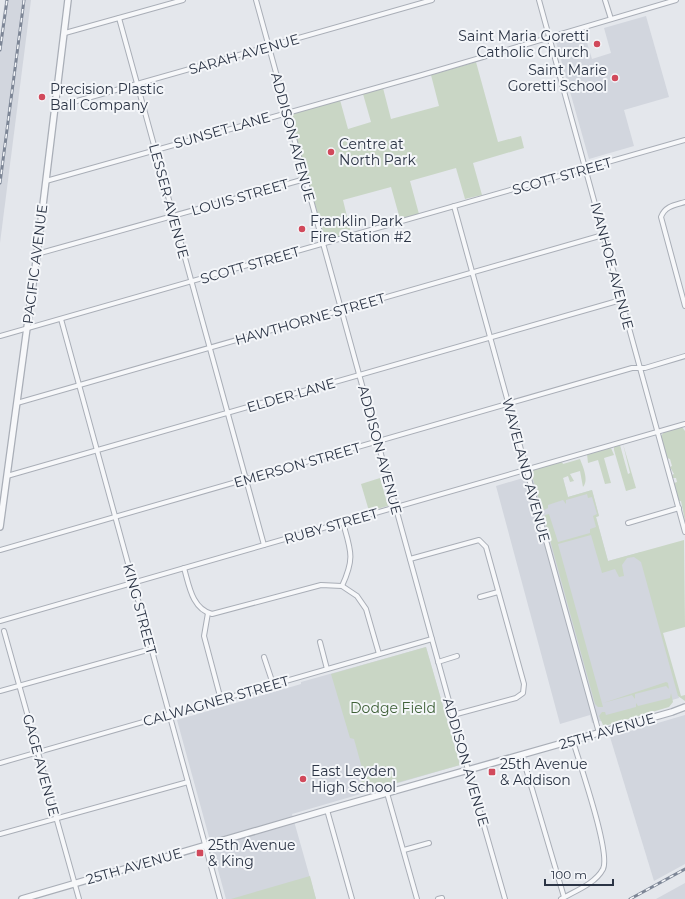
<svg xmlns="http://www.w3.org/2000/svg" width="685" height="899" viewBox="0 0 685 899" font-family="Montserrat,sans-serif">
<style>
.built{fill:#d2d6de}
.green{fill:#c9d6c5}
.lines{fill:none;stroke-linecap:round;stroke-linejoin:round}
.minor-casing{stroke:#a9aeb7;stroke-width:6}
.tertiary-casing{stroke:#a9aeb7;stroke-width:8}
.minor{stroke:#f7f8fa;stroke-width:4}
.tertiary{stroke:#f7f8fa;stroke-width:5.5}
.rail-casing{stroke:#7d8696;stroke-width:3}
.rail{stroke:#f4f6f9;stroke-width:1.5;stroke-dasharray:4.5;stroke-linecap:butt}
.poi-dot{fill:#d1495b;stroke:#f4f6f9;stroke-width:1.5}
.labels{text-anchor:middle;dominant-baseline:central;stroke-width:4;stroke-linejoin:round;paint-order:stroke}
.poi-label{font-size:14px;fill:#2b3445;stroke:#f4f6f9;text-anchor:start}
.street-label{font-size:14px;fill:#2b3445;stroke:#f4f6f9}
.park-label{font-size:14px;fill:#3f6138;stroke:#f4f6f9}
</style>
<rect width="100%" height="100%" fill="#e4e7ec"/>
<!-- built -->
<g class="built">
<path d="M 5,0 L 31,0 L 0,243 L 0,35 Z"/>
<path d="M 646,16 L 669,97 L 624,110 L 634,146 L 589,159 L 556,42 L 584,33 L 592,59 L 611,53 L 604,28 Z"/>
<path d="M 560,467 L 568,497 L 592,490 L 599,516 L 596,517 L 608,561 L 641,552 L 679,698 L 601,721 L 592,723 L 590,715 L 560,724 L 496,486 Z"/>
<path d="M 426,647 L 460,765 L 292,814 L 316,899 L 226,899 L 177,720 L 301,684 L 301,682 Z"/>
<path d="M 685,715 L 685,864 L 654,881 L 610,737 Z"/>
<path d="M 685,883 L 685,899 L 656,899 Z"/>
</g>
<!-- green -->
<g class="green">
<path d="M 476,62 L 498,142 L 521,136 L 524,148 L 473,163 L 482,195 L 465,199 L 456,168 L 410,181 L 419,214 L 400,219 L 391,187 L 343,200 L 351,233 L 325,240 L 290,115 L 340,100 L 348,129 L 371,122 L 363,94 L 383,88 L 391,119 L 439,106 L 431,75 Z"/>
<path d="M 682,427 L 685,431 L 685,521 L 681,501 L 679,501 L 674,483 L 677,482 L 676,478 L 673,478 L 672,475 L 674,474 L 670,467 L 672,466 L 670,459 L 667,458 L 661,436 L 664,432 Z"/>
<path d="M 623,444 L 636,488 L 626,491 L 614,450 L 614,447 L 620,445 L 628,474 L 630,473 Z"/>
<path d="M 611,448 L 614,455 L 604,458 L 611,483 L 605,484 L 598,460 L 588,463 L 587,454 Z"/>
<path d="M 580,459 C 583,467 589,480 583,487 L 580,471 L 570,474 L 574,481 L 570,482 L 568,476 L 563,478 L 568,497 L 592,490 L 599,516 L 596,517 L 608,561 L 684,540 L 685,627 L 663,633 L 681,696 L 685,695 L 685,701 L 678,696 L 641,562 L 634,557 L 627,558 L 622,565 L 624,576 L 619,577 L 615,569 L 602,573 L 591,535 L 558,544 L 603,707 L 598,707 L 595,704 L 544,518 L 545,515 L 549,514 L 558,542 L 590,533 L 590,529 L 596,527 L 593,516 L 597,514 L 592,497 L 588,498 L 587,494 L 566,500 L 566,504 L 563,500 L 548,505 L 548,508 L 544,510 L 541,507 L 531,472 L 535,469 L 562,462 L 563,464 Z"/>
<path d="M 380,478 L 388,506 L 369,511 L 361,484 Z"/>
<path d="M 426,647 L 460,765 L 364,792 L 358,769 L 362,768 L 354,739 L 350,738 L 331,674 Z"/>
<path d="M 666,682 L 668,683 L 669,689 L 666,686 L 635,694 L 635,699 L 632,695 L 603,703 Z"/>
<path d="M 671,693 L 673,702 L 669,707 L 608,725 L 603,725 L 599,716 L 602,712 L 605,712 L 606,715 L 636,707 L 636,703 L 638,706 L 670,698 Z"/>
<path d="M 310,876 L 316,899 L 231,899 Z"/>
</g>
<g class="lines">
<defs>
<g id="minor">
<path d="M 256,0 L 468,770 L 505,899"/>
<path d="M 539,0 L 685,532"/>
<path d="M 605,0 L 611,19"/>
<path d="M 119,18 L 264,545"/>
<path d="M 65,33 L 183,0"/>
<path d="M 56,107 L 432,0"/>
<path d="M 46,181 L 422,75 L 676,0"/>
<path d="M 685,202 C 675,205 665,206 661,217 L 685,306"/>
<path d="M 454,206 L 599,733"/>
<path d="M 37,254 L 305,179"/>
<path d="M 61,319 L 220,899"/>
<path d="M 0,336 L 685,140"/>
<path d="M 17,403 L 603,235"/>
<path d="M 7,476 L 621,300"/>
<path d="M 628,523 L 679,508"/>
<path d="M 0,550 L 632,368 L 645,368 L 685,356"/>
<path d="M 410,559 L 479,540 L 486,547 L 524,684 L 523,693 L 516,698 L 453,715"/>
<path d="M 184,568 C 189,585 192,609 212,614 L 321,585 L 342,586 L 357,596 L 366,609 L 379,654"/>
<path d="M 342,586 C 355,558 351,551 343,523"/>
<path d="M 480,597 L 498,592"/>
<path d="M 208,613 L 204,636 L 221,700"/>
<path d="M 0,621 L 685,424"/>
<path d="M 4,631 L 79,899"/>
<path d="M 320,642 L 327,669"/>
<path d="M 264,657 L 273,684"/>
<path d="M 438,662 L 457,656"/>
<path d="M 0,691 L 151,649"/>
<path d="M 522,755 L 564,897"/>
<path d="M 0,763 L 432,639"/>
<path d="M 387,793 L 417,899"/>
<path d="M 327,810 L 352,899"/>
<path d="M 0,834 L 188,782"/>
<path d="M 404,850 L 429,843"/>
<path d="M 438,899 L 442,898"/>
<path d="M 561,899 C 575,891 595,884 603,869 C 611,853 579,762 573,741"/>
</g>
<g id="tertiary">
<path d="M 0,527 L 37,254 L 68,0"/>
<path d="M 22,899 L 327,810 L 672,712 L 685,707"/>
</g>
</defs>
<!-- minor casing -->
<use href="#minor" class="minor-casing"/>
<!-- tertiary casing -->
<use href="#tertiary" class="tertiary-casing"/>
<!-- minor -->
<use href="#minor" class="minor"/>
<!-- tertiary -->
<use href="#tertiary" class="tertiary"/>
<defs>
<g id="rail">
<path d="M 0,50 L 7,0"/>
<path d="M 0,183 L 24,0"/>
<path d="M 630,899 L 685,869"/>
</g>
</defs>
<!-- rail casing -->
<use href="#rail" class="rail-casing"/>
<!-- rail -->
<use href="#rail" class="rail"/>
</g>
<!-- markers -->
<g class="poi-dot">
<circle cx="597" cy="44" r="4"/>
<circle cx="615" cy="78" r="4"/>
<circle cx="42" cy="97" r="4"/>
<circle cx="331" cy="152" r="4"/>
<circle cx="302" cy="229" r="4"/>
<rect x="488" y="768" width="8" height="8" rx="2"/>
<circle cx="303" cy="779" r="4"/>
<rect x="196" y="849" width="8" height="8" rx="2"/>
</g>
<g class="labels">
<!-- poi labels -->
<g class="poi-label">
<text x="589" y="36" text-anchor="end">Saint Maria Goretti<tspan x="589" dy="16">Catholic Church</tspan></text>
<text x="607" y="70" text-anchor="end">Saint Marie<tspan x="607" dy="16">Goretti School</tspan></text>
<text x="50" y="89">Precision Plastic<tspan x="50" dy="16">Ball Company</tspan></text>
<text x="339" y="144">Centre at<tspan x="339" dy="16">North Park</tspan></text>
<text x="310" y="221">Franklin Park<tspan x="310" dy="16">Fire Station #2</tspan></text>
<text x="500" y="764">25th Avenue<tspan x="500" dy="16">&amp; Addison</tspan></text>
<text x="311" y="771">East Leyden<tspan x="311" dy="16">High School</tspan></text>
<text x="208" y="845">25th Avenue<tspan x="208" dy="16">&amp; King</tspan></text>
</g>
<!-- street labels -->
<g class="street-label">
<text transform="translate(244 54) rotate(-16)">SARAH AVENUE</text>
<text transform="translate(222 130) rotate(-16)">SUNSET LANE</text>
<text transform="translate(293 137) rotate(75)">ADDISON AVENUE</text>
<text transform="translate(562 176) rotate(-16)">SCOTT STREET</text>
<text transform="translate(240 197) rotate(-16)">LOUIS STREET</text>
<text transform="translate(169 201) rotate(75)">LESSER AVENUE</text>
<text transform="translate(35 264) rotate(-83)">PACIFIC AVENUE</text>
<text transform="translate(250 265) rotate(-16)">SCOTT STREET</text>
<text transform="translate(612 266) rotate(75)">IVANHOE AVENUE</text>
<text transform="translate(310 319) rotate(-16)">HAWTHORNE STREET</text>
<text transform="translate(291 395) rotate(-16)">ELDER LANE</text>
<text transform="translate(380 450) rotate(75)">ADDISON AVENUE</text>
<text transform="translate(297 465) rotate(-16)">EMERSON STREET</text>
<text transform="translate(526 470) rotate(75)">WAVELAND AVENUE</text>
<text transform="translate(331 526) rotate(-16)">RUBY STREET</text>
<text transform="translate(140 609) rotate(75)">KING STREET</text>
<text transform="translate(216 701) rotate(-16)">CALWAGNER STREET</text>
<text transform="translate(607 731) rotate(-16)">25TH AVENUE</text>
<text transform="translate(466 762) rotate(74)">ADDISON AVENUE</text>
<text transform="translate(41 765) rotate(75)">GAGE AVENUE</text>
<text transform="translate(134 866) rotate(-16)">25TH AVENUE</text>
</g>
<!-- park labels -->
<g class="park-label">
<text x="393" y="708">Dodge Field</text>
</g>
</g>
<!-- scale -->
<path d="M545 879v6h68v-6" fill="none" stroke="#2b3445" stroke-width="2"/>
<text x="551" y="879" font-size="12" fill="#2b3445" stroke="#f4f6f9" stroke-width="3" paint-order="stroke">100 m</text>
</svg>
